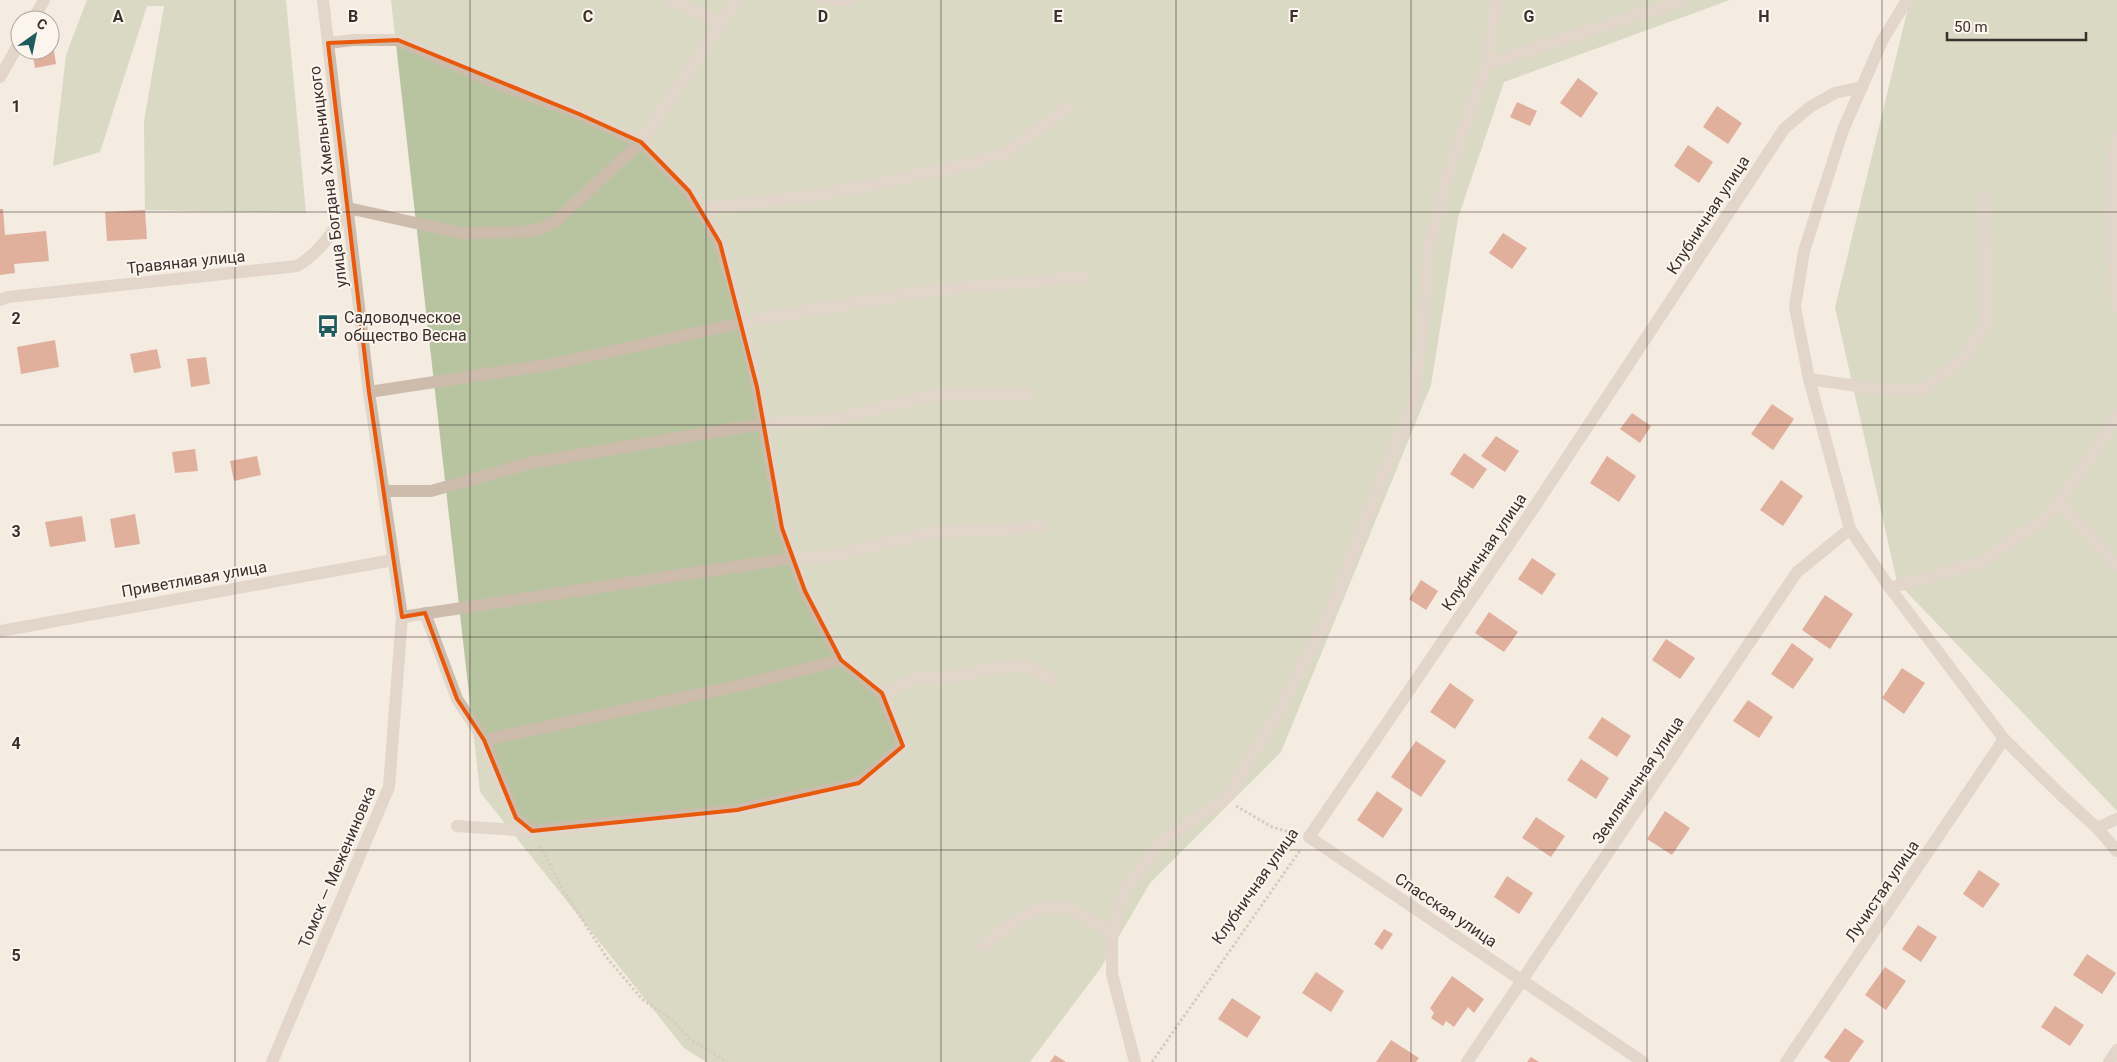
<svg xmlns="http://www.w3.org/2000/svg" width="2117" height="1062" viewBox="0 0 2117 1062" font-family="Roboto,sans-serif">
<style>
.green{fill:#b8c4a0}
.building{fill:#c8694b}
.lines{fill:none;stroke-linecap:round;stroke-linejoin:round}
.path{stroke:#b9a596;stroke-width:3;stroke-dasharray:2.5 2.5;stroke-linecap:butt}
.minor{stroke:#cdbbac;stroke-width:12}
.tertiary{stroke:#cdbbac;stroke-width:12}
.marked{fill:none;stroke:#e8590c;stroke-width:4;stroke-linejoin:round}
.grid{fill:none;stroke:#3b302b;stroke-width:1;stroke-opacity:0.55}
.labels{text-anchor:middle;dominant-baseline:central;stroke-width:4;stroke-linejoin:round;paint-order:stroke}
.street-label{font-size:16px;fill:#3b302b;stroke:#fbf5ee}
.poi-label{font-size:16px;fill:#3b302b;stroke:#fbf5ee;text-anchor:start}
.grid-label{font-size:16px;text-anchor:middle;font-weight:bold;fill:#3b302b;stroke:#fbf5ee;stroke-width:4;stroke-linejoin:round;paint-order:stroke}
</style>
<rect width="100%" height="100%" fill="#f4ebe1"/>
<!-- green -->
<g class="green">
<path d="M 87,0 L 286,0 L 306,213 L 145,210 L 144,121 L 164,6 L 147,6 L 100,152 L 53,166 L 66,55 Z"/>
<path d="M 391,0 L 1730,0 L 1504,82 L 1458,218 L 1431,385 L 1281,752 L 1150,883 L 1100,969 L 1030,1062 L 706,1062 L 684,1048 L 480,792 Z"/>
<path d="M 1910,0 L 2117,0 L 2117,811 L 1897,582 L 1835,307 Z"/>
</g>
<!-- building -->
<g class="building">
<path d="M 50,44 L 53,44 L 56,64 L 35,68 L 32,50 L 50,50 Z"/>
<path d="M 1578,78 L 1598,93 L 1581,118 L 1560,103 Z"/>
<path d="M 1517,102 L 1537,111 L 1530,126 L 1510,117 Z"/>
<path d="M 1717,106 L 1742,123 L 1728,144 L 1703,127 Z"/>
<path d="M 1688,145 L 1713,162 L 1699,183 L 1674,166 Z"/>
<path d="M 0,209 L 3,209 L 5,235 L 46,231 L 49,261 L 14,264 L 15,273 L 0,275 Z"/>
<path d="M 145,210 L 147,239 L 107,241 L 105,212 Z"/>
<path d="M 1503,233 L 1527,248 L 1512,269 L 1489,253 Z"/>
<path d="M 55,340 L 59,367 L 21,374 L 17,347 Z"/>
<path d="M 157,349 L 161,368 L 134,373 L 130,354 Z"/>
<path d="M 206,357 L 210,384 L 191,387 L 187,359 Z"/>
<path d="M 1772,404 L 1794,419 L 1773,450 L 1751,434 Z"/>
<path d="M 1632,413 L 1651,426 L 1640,443 L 1620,429 Z"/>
<path d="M 1496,436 L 1519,451 L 1505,472 L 1481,456 Z"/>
<path d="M 195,449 L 198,471 L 175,473 L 172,452 Z"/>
<path d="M 1464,453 L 1487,469 L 1473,489 L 1450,474 Z"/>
<path d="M 257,456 L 261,475 L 234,481 L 230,461 Z"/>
<path d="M 1607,456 L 1636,476 L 1619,502 L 1590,483 Z"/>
<path d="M 1781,480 L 1803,496 L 1783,526 L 1760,510 Z"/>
<path d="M 135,514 L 140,544 L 115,548 L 110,519 Z"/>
<path d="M 82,516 L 86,541 L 50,547 L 45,522 Z"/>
<path d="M 1532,558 L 1556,574 L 1542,595 L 1518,579 Z"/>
<path d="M 1421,580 L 1438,591 L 1426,610 L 1409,599 Z"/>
<path d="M 1825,595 L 1853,614 L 1830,649 L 1802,630 Z"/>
<path d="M 1489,612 L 1518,632 L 1504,652 L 1475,633 Z"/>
<path d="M 1666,639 L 1695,658 L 1680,679 L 1652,660 Z"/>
<path d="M 1792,643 L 1814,659 L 1793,689 L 1771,674 Z"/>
<path d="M 1902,668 L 1925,683 L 1904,714 L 1882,698 Z"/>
<path d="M 1450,683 L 1474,700 L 1455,729 L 1430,712 Z"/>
<path d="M 1748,700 L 1773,717 L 1759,738 L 1733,721 Z"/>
<path d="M 1602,717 L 1631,736 L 1617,757 L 1588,738 Z"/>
<path d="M 1416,741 L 1446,761 L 1421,797 L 1391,777 Z"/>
<path d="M 1581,759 L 1609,778 L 1596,799 L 1567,780 Z"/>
<path d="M 1377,791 L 1403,809 L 1383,838 L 1357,820 Z"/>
<path d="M 1665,811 L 1690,828 L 1672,855 L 1647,839 Z"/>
<path d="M 1536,817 L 1565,836 L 1551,857 L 1522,838 Z"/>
<path d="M 1979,870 L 2000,884 L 1983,908 L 1963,894 Z"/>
<path d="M 1507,876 L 1533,893 L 1519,914 L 1494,897 Z"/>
<path d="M 1918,925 L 1937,937 L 1921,962 L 1902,949 Z"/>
<path d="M 1384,929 L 1393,934 L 1382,950 L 1374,944 Z"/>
<path d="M 2087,954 L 2116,973 L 2102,994 L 2073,975 Z"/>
<path d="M 1885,967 L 1906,981 L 1886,1010 L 1865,995 Z"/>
<path d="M 1316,972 L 1344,991 L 1331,1012 L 1302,993 Z"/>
<path d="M 1452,976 L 1484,999 L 1474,1013 L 1468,1007 L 1454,1027 L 1446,1021 L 1443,1026 L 1431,1018 L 1434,1013 L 1430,1008 Z"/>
<path d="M 1232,998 L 1261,1017 L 1247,1038 L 1218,1019 Z"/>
<path d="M 2055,1006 L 2084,1025 L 2070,1046 L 2041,1027 Z"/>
<path d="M 1845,1028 L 1864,1041 L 1849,1062 L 1831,1062 L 1824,1057 Z"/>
<path d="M 1391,1040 L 1419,1058 L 1416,1062 L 1376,1062 Z"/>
<path d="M 1055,1055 L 1066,1062 L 1050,1062 Z"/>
<path d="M 1531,1057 L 1539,1062 L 1527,1062 Z"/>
</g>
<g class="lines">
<!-- path -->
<g class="path">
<path d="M 1236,806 L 1272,827 L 1296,834"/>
<path d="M 540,846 L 563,890 L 607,958 L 642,999 L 671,1019 L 690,1039 L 727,1062"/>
<path d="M 1152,1062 L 1301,849"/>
</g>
<!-- minor -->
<g class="minor">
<path d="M 671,0 L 721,23"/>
<path d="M 822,0 L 850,0"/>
<path d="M 1907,0 L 1882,41 L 1843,130 L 1804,251 L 1795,307 L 1809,379 L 1850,529 L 1890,588 L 2004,739 L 2061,795 L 2097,828 L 2117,851"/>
<path d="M 33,20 L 44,0"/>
<path d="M 328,43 L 353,40 L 398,40 L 496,83 L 579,114 L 641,142 L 689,191 L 720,243 L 743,323 L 757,387 L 782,528 L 805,591 L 841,660 L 882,693 L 903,746 L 859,783 L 737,810 L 532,831 L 516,818 L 484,740"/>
<path d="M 1487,64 L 1497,0"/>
<path d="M 0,77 L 20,42"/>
<path d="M 2117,136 C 2107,192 2113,250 2117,306"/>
<path d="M 701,209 L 826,194 L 967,165 L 1006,152 L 1068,108"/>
<path d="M 0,300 L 8,297 L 297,266 C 321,252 333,231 348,208 L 461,233 L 520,232 L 539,230 L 556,221 L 641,142 L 737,0"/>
<path d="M 1809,379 L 1877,389 L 1921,390 L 1965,357 L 1986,322 L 1984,198"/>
<path d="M 369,392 L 553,364 L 765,318 L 935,290 L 1084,277"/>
<path d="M 383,491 L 431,491 L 530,463 L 737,428 L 764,424 L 825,421 L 946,393 L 1029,394"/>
<path d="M 2058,502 L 2117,565"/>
<path d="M 1890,588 L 1981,562 L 2047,517 L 2096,451 L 2117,415"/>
<path d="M 425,613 L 457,699 L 484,740 L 747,684 L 841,660"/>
<path d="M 402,617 L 793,558 L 827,557 L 936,532 L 1042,527"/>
<path d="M 0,631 L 393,560"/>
<path d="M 882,693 L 916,679 L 950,677 L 1020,664 L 1052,680"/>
<path d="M 457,826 L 532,831"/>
<path d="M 2097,828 L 2117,819"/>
<path d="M 982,946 C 1006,929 1035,899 1068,908 C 1083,913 1099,925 1112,933"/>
<path d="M 1135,1062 L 1112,974 L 1112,933 L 1125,890 L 1161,842 L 1227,797 L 1283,704 L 1331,609 L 1387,464 L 1414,404 L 1430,241 L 1452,161 L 1487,64 L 1683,0"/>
<path d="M 1467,1062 L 1797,572 L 1850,529"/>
<path d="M 1643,1062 L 1309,837 L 1533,509 L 1784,129 L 1810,107 L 1835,93 L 1862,87"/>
<path d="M 1786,1062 L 2004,739"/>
<path d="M 2109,1062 L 2117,1050"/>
</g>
<!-- tertiary -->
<path class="tertiary" d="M 272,1062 L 389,787 L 402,617 L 369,392 L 323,0"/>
</g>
<!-- marked area -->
<path d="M0 0H2117V1062H0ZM 398,40 L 579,114 L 641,142 L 689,191 L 720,243 L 757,387 L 782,528 L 805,591 L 841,660 L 882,693 L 903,746 L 859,783 L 737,810 L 532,831 L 516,818 L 484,740 L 457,699 L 425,613 L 402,617 L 369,392 L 328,43 Z" fill="#f4ebe1" fill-opacity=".55" fill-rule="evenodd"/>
<path class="marked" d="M 398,40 L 579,114 L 641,142 L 689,191 L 720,243 L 757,387 L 782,528 L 805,591 L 841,660 L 882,693 L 903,746 L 859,783 L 737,810 L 532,831 L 516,818 L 484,740 L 457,699 L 425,613 L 402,617 L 369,392 L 328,43 Z"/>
<!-- grid -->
<path class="grid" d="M 235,0 L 235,1062M 470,0 L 470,1062M 706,0 L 706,1062M 941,0 L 941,1062M 1176,0 L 1176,1062M 1411,0 L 1411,1062M 1647,0 L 1647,1062M 1882,0 L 1882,1062M 0,212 L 2117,212M 0,425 L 2117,425M 0,637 L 2117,637M 0,850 L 2117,850"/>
<!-- icons -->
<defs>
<symbol id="bus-bare" viewBox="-9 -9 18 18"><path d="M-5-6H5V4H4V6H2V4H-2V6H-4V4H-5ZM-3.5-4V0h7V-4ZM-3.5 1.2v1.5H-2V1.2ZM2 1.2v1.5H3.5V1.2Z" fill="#1f5a5e" stroke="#fbf5ee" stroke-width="2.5" paint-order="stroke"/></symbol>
</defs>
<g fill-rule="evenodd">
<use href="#bus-bare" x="312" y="310" width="32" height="32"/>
</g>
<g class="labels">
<!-- street labels -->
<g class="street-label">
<text transform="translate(328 177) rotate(-97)">улица Богдана Хмельницкого</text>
<text transform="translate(1708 215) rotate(-57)">Клубничная улица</text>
<text transform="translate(186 262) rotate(-6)">Травяная улица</text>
<text transform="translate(1484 552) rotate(-56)">Клубничная улица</text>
<text transform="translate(194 579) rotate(-10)">Приветливая улица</text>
<text transform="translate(1638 780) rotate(-56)">Земляничная улица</text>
<text transform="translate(337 867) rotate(-67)">Томск — Межениновка</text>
<text transform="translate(1255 886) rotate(-55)">Клубничная улица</text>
<text transform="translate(1882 891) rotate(-56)">Лучистая улица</text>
<text transform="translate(1446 910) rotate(34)">Спасская улица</text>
</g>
<!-- poi labels -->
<g class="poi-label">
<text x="344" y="317">Садоводческое<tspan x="344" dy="18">общество Весна</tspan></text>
</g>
</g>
<g class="grid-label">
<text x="118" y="22">A</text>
<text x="353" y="22">B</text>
<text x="588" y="22">C</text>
<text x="823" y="22">D</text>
<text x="1058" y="22">E</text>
<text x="1294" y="22">F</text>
<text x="1529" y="22">G</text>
<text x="1764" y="22">H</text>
<text x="16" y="112">1</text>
<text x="16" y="324">2</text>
<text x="16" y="537">3</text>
<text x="16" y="749">4</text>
<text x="16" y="961">5</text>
</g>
<!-- north arrow -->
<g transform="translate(35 35) rotate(33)"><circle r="24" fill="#fbf5ee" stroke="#aea6a0"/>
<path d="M0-4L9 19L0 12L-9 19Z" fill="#1f5a5e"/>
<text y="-8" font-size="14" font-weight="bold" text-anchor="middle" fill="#3b302b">С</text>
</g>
<!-- scale -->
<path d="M1947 32v8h139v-8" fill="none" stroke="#3b302b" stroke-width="2.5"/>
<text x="1954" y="32" font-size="15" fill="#3b302b" stroke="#fbf5ee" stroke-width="4" paint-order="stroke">50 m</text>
</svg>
